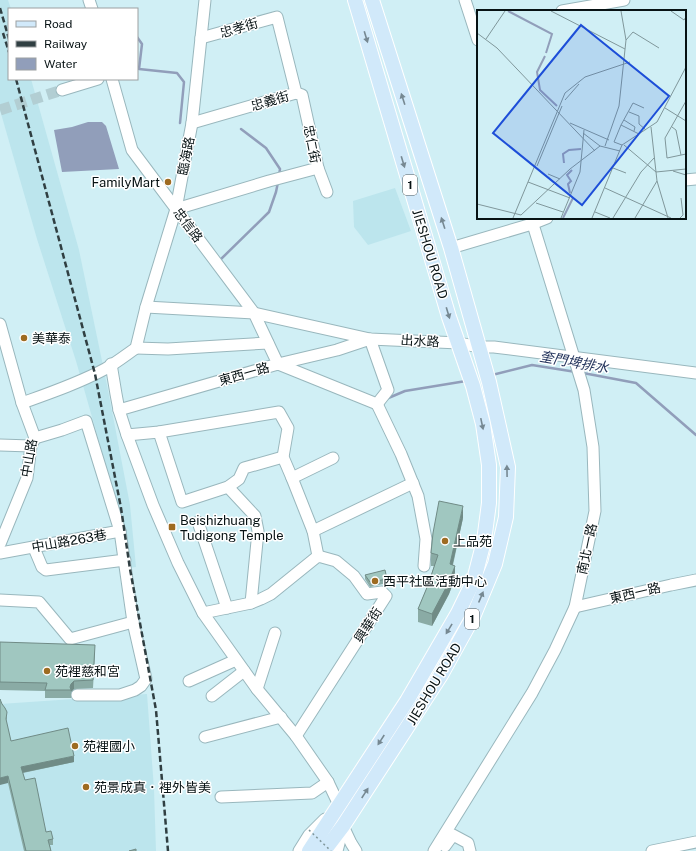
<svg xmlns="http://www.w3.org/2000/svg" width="696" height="851" viewBox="0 0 696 851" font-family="'Public Sans','Noto Sans TC',sans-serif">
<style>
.built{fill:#bce5ed}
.water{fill:#919eba}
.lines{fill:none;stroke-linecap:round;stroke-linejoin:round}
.stream{stroke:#919eba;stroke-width:2.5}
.minor-tunnel{stroke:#b2ced3;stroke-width:11;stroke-dasharray:11 5.5;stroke-linecap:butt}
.minor-casing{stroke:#99b7bd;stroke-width:13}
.major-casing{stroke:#fff;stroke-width:16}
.minor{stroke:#fff;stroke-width:11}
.major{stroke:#d1e9fa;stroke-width:14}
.rail{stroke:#303f42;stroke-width:2.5;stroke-dasharray:6 3;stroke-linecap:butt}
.path-bridge{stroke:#7f969a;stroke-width:1.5;stroke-dasharray:2 3;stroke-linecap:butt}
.wall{fill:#8aaba5}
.shaded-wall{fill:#708b86}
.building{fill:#a0c7c0;stroke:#708b86}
.oneway{fill:#768892}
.poi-dot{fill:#9e6b21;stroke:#fff;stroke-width:1.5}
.labels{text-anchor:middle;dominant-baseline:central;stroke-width:3;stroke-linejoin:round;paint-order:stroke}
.shield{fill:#fff;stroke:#51595a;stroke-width:1}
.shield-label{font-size:12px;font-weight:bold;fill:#071214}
.street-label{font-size:13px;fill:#071214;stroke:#fff}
.poi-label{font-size:13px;fill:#071214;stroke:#fff;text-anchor:start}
.water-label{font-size:14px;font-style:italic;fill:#25355d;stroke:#fff}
.inset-river{fill:none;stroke:#919eba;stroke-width:2}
.inset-road{fill:none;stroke:#80979b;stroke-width:1}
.view{fill:#1d4ed8;fill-opacity:0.15;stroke:#1d4ed8;stroke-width:2}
.inset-edge{fill:none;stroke:#071214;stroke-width:2}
</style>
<rect width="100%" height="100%" fill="#d0eff5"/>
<!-- built -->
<g class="built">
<path d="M 0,0 L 8,0 L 11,9 L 9,9 L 9,79 L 31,79 L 79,250 L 107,385 L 130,505 L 136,567 L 128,568 L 110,480 L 76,361 L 37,239 L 0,110 Z"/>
<path d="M 395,188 L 411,231 L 368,245 L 354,227 L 353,201 Z"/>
<path d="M 147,694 L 154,789 L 156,851 L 0,851 L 0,704 Z"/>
</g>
<!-- water -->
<path class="water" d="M 88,122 L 102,122 L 106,126 L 119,169 L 62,172 L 54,130 L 72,127 Z"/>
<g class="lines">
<!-- stream -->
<g class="stream">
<path d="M 137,37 L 142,44 L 139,69 L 177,73 L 184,82 L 180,123"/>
<path d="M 241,129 L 266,148 L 280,169 L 279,176"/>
<path d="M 219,261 L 269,212 L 276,192 L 278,182"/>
<path d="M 583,373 L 636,383 L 696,435"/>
<path d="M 492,375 L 532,365 L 576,372"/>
<path d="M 386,399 L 405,391 L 466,381"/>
</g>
<!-- minor-tunnel -->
<path class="minor-tunnel" d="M 0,110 L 62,90"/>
<defs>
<g id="minor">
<path d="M 89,0 L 92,9"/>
<path d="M 465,0 L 478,40"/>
<path d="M 562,11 L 624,0"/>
<path d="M 112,79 L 132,150 L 254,313 L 278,364 L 377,404 L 388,390 L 370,339 L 337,350 L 278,364 L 119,410"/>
<path d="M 62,90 L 98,79"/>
<path d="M 192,123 L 296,93 L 277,17 L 201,38"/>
<path d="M 318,168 L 327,192"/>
<path d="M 685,180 L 696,179"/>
<path d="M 176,209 L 269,181 L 318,168 L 302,95 L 296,93"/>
<path d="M 451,248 L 532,224 L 547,218"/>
<path d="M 146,307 L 254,313 L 370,339 L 459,343 L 479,347 L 494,347 L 696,373"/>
<path d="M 0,324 L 22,403 L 35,438 L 31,446 L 27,478 L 0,544"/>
<path d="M 136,348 L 168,349 L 268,343"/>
<path d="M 111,364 L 116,394 L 119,410 L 127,435 L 153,505 L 178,563 L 203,613 L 257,689 L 296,736 L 328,782 L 339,805 L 343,826 L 351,843 L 356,851"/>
<path d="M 22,403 C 50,393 79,383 105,369 C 116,363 126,355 136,348 L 146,307 L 176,209 L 192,123 L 205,0"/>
<path d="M 377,404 L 401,454 L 418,496 L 426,539 L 424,566"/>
<path d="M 159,432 L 182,502 L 228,487 L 239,479 L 244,468 L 283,457"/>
<path d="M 127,435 L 159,432 L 279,412 L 288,428 L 283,457 L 292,478 L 313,531 L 318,556"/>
<path d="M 0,445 L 31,446"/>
<path d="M 292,478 L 333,458"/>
<path d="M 228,487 L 255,516 L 258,531 L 251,603"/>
<path d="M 198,522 L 227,608"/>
<path d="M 313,531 L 413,483"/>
<path d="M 34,548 L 42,567 L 46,570 L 125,560"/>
<path d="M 0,553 L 120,531 L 86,421 L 62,430 L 35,438"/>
<path d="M 0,600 L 39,602 L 70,639 L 133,622"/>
<path d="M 575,607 L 671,585 L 696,580"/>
<path d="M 203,613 L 251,603 L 261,599 L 271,594 L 318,556 L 336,561 L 354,576 L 367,594 L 382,592 L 386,596 L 296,736"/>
<path d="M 189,681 L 236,660"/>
<path d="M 257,689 L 275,633"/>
<path d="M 77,695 L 120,695 L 135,690 L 141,686 L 146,679 L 133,622 L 120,531"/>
<path d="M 212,696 L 244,671"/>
<path d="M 205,737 L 281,717"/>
<path d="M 221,797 L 312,793 L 328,782"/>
<path d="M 445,846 L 453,835 L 468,843 L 470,851"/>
<path d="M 299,851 L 309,835 L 325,819"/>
<path d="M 337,851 L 343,828"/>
<path d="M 434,851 L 532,693 L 555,650 L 575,607 L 595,511 L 593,447 L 584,390 L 531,218"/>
<path d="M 652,851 L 696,842"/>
</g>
<g id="major">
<path d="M 309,851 L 407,701 L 458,613 L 474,580 L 484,541 L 489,503 L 489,465 L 483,424 L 473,386 L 449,317 L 355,0"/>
<path d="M 324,851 L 343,826 L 441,675 L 473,617 L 495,564 L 506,517 L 508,467 L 489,382 L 451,248 L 372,0"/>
</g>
</defs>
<!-- minor casing -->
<use href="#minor" class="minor-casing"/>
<!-- major casing -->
<use href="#major" class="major-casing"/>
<!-- minor -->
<use href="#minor" class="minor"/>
<!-- major -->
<use href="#major" class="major"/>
<!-- rail -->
<g class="rail">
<path d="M 0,8 L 9,39"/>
<path d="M 3,33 L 9,52"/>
<path d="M 16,79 L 95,374 L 121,508 L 130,569 L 156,710 L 168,851"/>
</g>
<!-- path-bridge -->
<path class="path-bridge" d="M 309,830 L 331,851"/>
</g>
<!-- wall -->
<g class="wall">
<path d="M 463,518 L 453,565 L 455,578 L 449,594 L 432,626 L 418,622 L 418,609 L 428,585 L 434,566 L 431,566 L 431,553 Z"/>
<path d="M 365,575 L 387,579 L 387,583 L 370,587 L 365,579 Z"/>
<path d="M 0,642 L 95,653 L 93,688 L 74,689 L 71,692 L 71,698 L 45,698 L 45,691 L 0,690 Z"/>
<path d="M 2,704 L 7,718 L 6,721 L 11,741 L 74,762 L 23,773 L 25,780 L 46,832 L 53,839 L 53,845 L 50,845 L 51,851 L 24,851 L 8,783 Z"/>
</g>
<!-- shaded-wall -->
<g class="shaded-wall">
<path d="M 463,506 L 463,518 L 450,576 L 450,564 Z"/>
<path d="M 455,566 L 455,578 L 449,594 L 432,626 L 432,614 Z"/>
<path d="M 74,681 L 74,689 L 71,692 L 70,687 L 71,684 Z"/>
<path d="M 74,756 L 74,762 L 21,773 L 21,767 Z"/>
<path d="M 8,776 L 8,783 L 0,785 L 0,778 Z"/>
</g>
<!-- building -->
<g class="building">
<path d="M 439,501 L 463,506 L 450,564 L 455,566 L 449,582 L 432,614 L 418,609 L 428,585 L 438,555 L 431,553 L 433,533 Z"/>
<path d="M 385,570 L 387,579 L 370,582 L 365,575 Z"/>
<path d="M 0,642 L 95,645 L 93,680 L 74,681 L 71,684 L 70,687 L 71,690 L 45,690 L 47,683 L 0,682 Z"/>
<path d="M 0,699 L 2,704 L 5,708 L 7,712 L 6,719 L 11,741 L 68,728 L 74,756 L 21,767 L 25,780 L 35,778 L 46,832 L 51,831 L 53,839 L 48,840 L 51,851 L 26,851 L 8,776 L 0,778 Z"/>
<path d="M 136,849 L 136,851 L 129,851 Z"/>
</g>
<!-- one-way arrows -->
<defs><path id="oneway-solid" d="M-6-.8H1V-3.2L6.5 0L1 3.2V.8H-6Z"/></defs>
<g class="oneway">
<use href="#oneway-solid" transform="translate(366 37) rotate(73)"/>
<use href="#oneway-solid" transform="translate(403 99) rotate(-108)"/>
<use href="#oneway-solid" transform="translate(403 162) rotate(73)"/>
<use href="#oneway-solid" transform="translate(443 223) rotate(-108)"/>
<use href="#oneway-solid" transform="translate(448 313) rotate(73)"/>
<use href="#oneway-solid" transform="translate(482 424) rotate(78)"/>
<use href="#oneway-solid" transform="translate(507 471) rotate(-91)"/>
<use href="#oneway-solid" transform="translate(481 597) rotate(-67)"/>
<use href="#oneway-solid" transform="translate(449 629) rotate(121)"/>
<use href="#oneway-solid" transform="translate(381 740) rotate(123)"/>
<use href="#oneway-solid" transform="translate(365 793) rotate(-57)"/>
</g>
<!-- markers -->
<g class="poi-dot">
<circle cx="168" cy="182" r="4"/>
<circle cx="24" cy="338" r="4"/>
<rect x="168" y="523" width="8" height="8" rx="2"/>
<circle cx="445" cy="541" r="4"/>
<circle cx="375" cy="581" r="4"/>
<circle cx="47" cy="671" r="4"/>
<circle cx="75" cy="746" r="4"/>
<circle cx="86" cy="787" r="4"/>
</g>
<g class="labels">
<!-- shield labels -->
<g class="shield">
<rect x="403" y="175" width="14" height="20" rx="3"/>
<rect x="465" y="609" width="14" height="20" rx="3"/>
</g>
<g class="shield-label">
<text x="410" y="185">1</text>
<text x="472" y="619">1</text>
</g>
<!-- street labels -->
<g class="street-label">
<text transform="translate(239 28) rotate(-16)">忠孝街</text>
<text transform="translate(270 101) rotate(-16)">忠義街</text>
<text transform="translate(312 144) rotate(79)">忠仁街</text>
<text transform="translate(186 156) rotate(-79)">臨海路</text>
<text transform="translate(188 225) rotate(53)">忠信路</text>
<text transform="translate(430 254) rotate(73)">JIESHOU ROAD</text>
<text transform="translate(420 341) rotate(3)">出水路</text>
<text transform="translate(244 374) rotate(-16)">東西一路</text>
<text transform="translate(29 458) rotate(-80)">中山路</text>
<text transform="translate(69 541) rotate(-10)">中山路263巷</text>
<text transform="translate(587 549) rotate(-78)">南北一路</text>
<text transform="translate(635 593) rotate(-13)">東西一路</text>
<text transform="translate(368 625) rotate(-57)">興華街</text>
<text transform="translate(434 684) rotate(-59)">JIESHOU ROAD</text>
</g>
<!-- poi labels -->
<g class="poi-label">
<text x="160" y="182" text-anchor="end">FamilyMart</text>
<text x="32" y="338">美華泰</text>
<text x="180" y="520">Beishizhuang<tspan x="180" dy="15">Tudigong Temple</tspan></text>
<text x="453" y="541">上品苑</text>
<text x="383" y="581">西平社區活動中心</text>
<text x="55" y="671">苑裡慈和宮</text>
<text x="83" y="746">苑裡國小</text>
<text x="94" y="787">苑景成真．裡外皆美</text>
</g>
<!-- water labels -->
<g class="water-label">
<text transform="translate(574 362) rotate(10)">奎門埤排水</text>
</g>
</g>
<!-- overview -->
<g transform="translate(477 10)">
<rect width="209" height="209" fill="#d0eff5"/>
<path class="inset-river" d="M 31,1 L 75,24 L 69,43M 68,46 L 60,62 L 63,80 L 80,96M 87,153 L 86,144 L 92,140 L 104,139M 93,183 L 91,174 L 94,171 L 90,165 L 95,160M 86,208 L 96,188"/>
<path class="inset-road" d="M 74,1 L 148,39M 194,1 L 207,10 L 209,7M 0,23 L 20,38 L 118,141M 9,29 L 28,1M 149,30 L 156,22 L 182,38M 88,90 L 102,74M 209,91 L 188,128 L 190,148 L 209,144M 188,98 L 209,111M 152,102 L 162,106 L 162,114 L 169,120M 147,110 L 158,117 L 157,121M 93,113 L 132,130M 144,115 L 156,93 L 167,98M 174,117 L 180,171 L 191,208M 195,117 L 199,120 L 204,145M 106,123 L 123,136M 145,135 L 137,132 L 144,115 L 162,124M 147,135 L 179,162 L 209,159M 128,136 L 142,96 L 149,30 L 144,1M 60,156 L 85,96M 136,158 L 149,163M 196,161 L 209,165M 71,164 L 83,169M 51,172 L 93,188M 128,178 L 194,208M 59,193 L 86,202M 0,194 L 44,205 L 93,159 L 123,136 L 143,141M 118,202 L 133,208M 36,208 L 88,83 L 108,67 L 153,52M 84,208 L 103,162 L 107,120M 115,208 L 145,135 L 180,112 L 209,57M 136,208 L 164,162 L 177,148M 158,208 L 180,171M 203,208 L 206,205 L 204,188"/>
<path class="view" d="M 104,15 L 192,86 L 105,195 L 16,123 Z"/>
<rect width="209" height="209" class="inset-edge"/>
</g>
<!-- legend -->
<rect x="8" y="8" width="130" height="72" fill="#ffffff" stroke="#9ca0a1"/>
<rect x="16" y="21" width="20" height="6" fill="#d1e9fa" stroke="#9ca0a1"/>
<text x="44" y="28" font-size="12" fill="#071214">Road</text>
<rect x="16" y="41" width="20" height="6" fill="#303f42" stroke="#9ca0a1"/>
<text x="44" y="48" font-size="12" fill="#071214">Railway</text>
<rect x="16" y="58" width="20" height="12" fill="#919eba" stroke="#9ca0a1"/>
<text x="44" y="68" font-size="12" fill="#071214">Water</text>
</svg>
